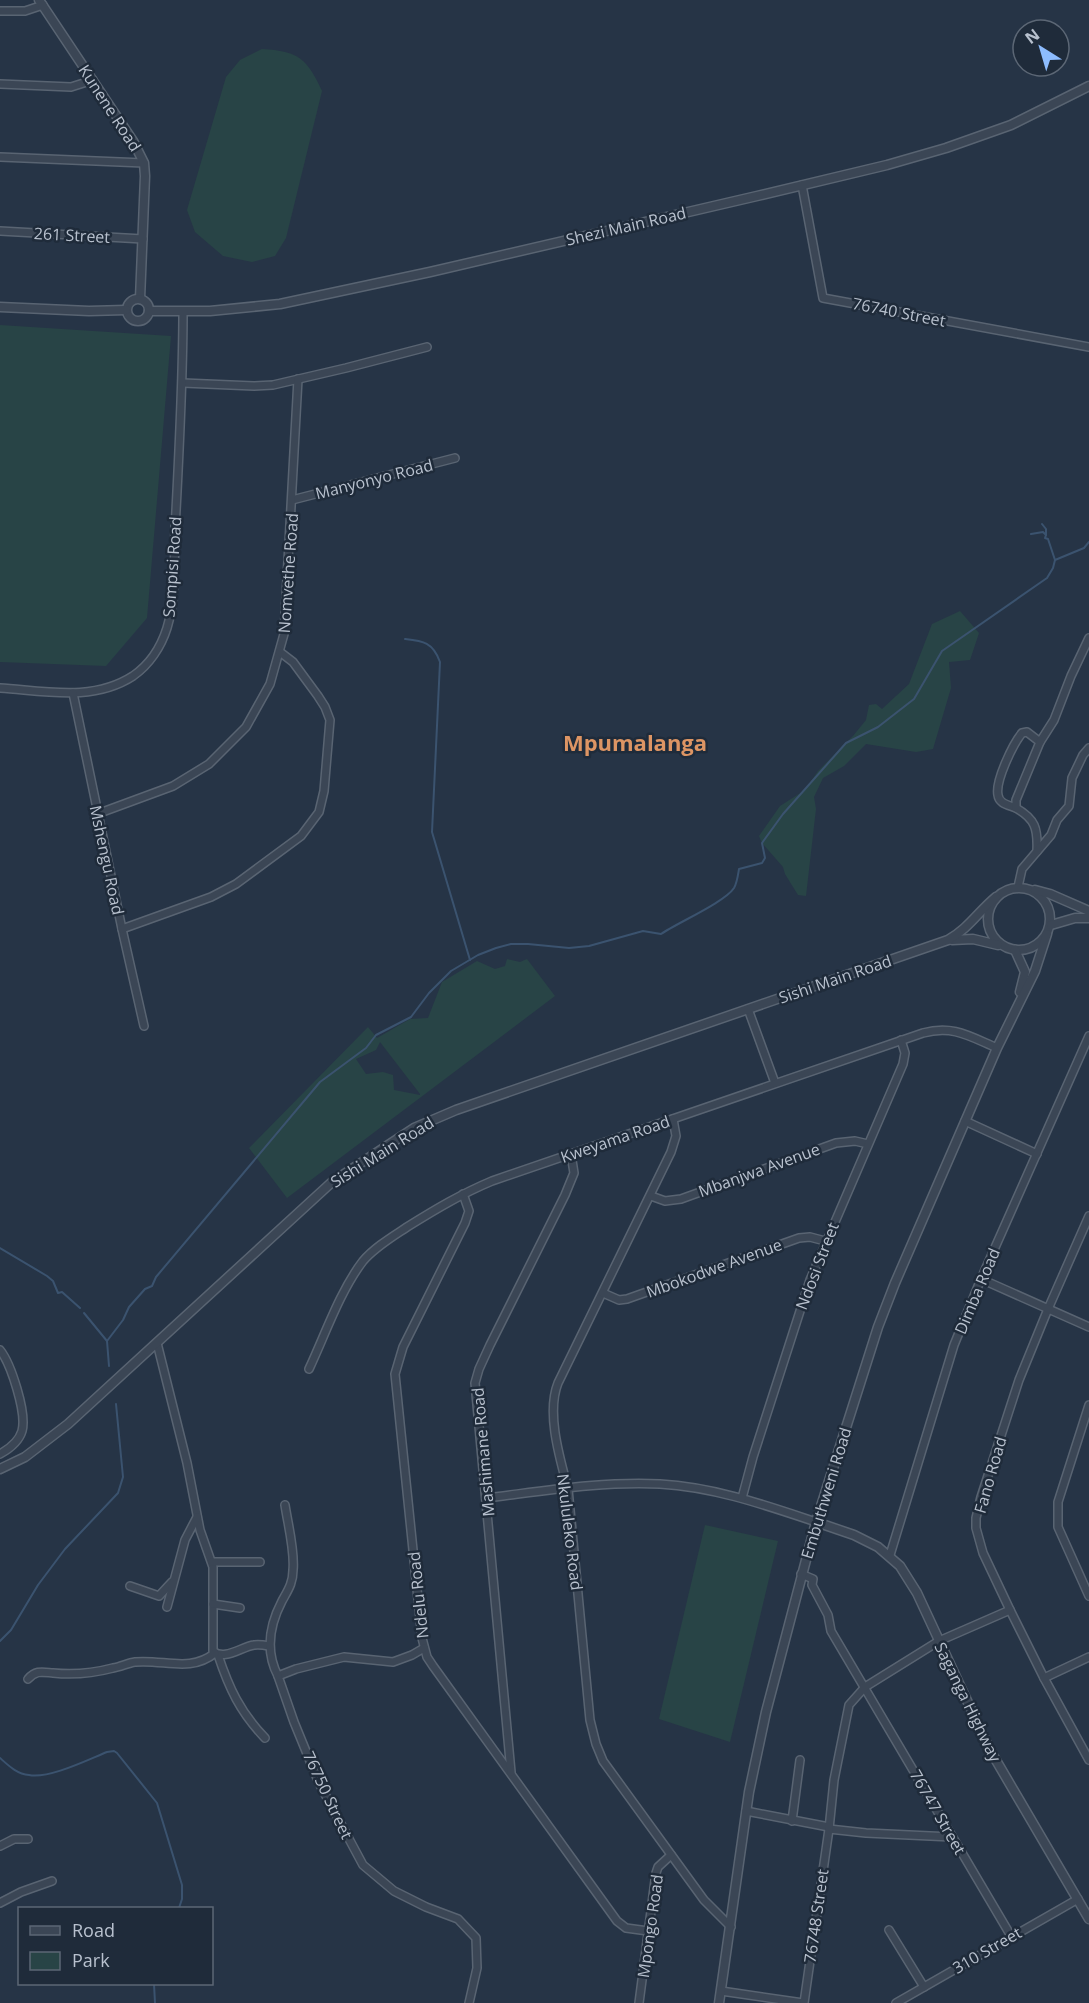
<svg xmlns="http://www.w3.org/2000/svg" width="1089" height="2003" viewBox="0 0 1089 2003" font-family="'Open Sans',sans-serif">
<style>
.green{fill:#284446;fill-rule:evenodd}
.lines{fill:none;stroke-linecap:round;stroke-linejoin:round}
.stream{stroke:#3b536f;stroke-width:2}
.minor-casing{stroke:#596472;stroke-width:10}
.tertiary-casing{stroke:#596472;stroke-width:11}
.minor{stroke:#3b4655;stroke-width:7}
.tertiary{stroke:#3b4655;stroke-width:8}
.labels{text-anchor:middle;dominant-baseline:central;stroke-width:5;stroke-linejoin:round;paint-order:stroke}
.street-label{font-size:16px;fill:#b8c1ce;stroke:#1f2b3a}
.district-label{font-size:22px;font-weight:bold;fill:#dd9564;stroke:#1f2b3a}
</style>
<rect width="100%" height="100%" fill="#263446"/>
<!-- green -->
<g class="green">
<path d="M 262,49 C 299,51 307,59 322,91 L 286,238 L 275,256 L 252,262 L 223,256 L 195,232 L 187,210 L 226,77 L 240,60 Z"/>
<path d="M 0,325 L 171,336 L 147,618 L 106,666 L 0,662 Z"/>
<path d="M 960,611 L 979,633 L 970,660 L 949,662 L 951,688 L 933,749 L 916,752 L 866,744 L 844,766 L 823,778 L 814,797 L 816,809 L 806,896 L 798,895 L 785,874 L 783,867 L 762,843 L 759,836 L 780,806 L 805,790 L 818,771 L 853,736 L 866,720 L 869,705 L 876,704 L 882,709 L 909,684 L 932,624 Z"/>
<path d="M 507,959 L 520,962 L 527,959 L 555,996 L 287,1198 L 249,1148 L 368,1027 L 377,1038 L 410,1019 L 428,1018 L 442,982 L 477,961 L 495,969 L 505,966 ZM 380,1042 L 420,1094 L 420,1095 L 394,1090 L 393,1075 L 383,1072 L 366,1074 L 356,1059 L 376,1050 Z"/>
<path d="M 705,1525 L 778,1541 L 730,1742 L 659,1719 Z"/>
</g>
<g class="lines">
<!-- stream -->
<g class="stream">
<path d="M 1042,524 L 1046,529 L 1046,535"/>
<path d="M 1031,534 L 1043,532 L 1046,535 L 1045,538 L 1048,539 L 1055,560"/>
<path d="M 405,639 C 423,641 433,642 440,662 L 432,832 L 470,960"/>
<path d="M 0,1248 L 47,1276 L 53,1281 L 58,1293 L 62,1292 L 80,1308"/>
<path d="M 84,1313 L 107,1341 L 109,1366"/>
<path d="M 107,1341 L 123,1320 L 129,1307 L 145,1289 L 152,1286 L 156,1277 L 320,1082 L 366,1048 L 376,1035 L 411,1017 L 429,993 L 451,971 L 478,955 L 496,948 L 511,944 L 528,944 L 569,948 L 589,946 L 643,931 L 661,934 C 677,923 725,902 734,888 C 737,883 738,875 739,869 L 762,863 L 765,858 L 762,843 L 783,814 L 846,743 L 878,727 L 914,699 L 942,651 L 1047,578 L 1053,568 L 1055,560 L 1084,548 L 1089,542"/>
<path d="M 0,1641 L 11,1630 L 38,1585 L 65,1549 L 118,1493 L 123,1477 L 116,1404"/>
<path d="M 0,1758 C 9,1766 17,1774 29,1775 C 49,1779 87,1760 107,1752 L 114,1751 L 117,1753 L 157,1803 L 182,1885 L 182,1899 L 179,1908"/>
<path d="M 154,1984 L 155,2003"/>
</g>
<defs>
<g id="minor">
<path d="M 0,11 L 25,11 L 43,5"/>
<path d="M 0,84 L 71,87 L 93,80"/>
<path d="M 0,157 L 144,163"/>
<path d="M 802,185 L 823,298 L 1089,347"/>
<path d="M 0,231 L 143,239"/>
<path d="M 183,383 L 254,386 L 273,385 L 346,368 L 427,347"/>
<path d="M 292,500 L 455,458"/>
<path d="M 0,688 C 45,691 93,702 133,676 C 149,665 161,647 167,628 C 176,599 174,560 175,529 C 179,456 183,384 183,311"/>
<path d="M 73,693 L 122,929 L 144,1026"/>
<path d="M 1016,808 C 1009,805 999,804 998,795 C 995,781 1013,744 1022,733 L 1027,732 L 1040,742"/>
<path d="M 97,814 L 173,786 L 209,764 L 246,727 L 270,684 L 284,634 L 298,379"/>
<path d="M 1037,851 C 1038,828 1035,819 1016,808 L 1016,800 L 1040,742 L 1054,720 L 1071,676 L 1089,638"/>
<path d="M 1018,887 L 1022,869 L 1051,835 L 1057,820 L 1069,806 L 1072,778 L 1083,755 L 1089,748"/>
<path d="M 122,929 L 211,897 L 236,884 L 301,836 L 319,812 L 324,791 L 330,720 L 325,707 L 318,696 L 293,662 L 280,652"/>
<path d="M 748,1009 L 775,1083"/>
<path d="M 673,1119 L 676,1136 L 671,1152 L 558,1383 C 546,1413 560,1459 568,1489 L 590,1720 L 596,1744 L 603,1761 L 704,1900 L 731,1927"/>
<path d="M 965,1121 L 1037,1154"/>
<path d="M 463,1194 L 469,1211 L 465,1223 L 403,1347 L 395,1374 L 422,1638 L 427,1657 L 433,1666 L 617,1921 L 626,1928 L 648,1931"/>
<path d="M 651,1196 L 665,1201 L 681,1199 L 836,1143 L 855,1141 L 868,1144"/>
<path d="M 1089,1216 L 1048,1309 L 1019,1380 L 981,1497 L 976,1518 L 976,1528 L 983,1553 L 1010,1610 L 1044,1678 L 1089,1760"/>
<path d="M 981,1279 L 1089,1327"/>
<path d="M 603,1293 L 619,1300 L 627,1299 L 799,1238 L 810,1237 L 825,1241"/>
<path d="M 157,1343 L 187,1463 L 200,1530 L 213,1567 L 213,1651 C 224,1661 241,1647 254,1645 C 259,1644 264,1645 269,1646"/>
<path d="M 0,1350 C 11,1364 27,1413 22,1431 C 19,1441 9,1449 0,1454"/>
<path d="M 309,1369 C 325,1335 340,1291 363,1261 C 375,1247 392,1237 407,1227 C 436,1209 461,1194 492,1181 L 923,1033 C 953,1025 969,1036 997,1048"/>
<path d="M 1089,1405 L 1058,1502 L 1058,1527 L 1089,1596"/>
<path d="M 487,1498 C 544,1491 603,1481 660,1484 C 714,1487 765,1505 816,1522"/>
<path d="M 742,1498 L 753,1457 L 810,1280 L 903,1064 L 905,1053 L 901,1040"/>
<path d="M 890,1555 L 954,1345 L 981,1279 L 1089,1036"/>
<path d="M 212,1562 L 260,1562"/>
<path d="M 801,1574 L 813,1579 L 812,1585 L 828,1615 L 831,1631 L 1011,1936"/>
<path d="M 130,1586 L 159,1596 L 172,1582"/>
<path d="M 213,1604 L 240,1608"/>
<path d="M 167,1607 L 185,1540 L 197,1517"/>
<path d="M 424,1648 L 412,1655 L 393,1662 L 344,1657 L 296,1669 L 278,1676 L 294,1722 L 319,1783 L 363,1865 L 394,1891 L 426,1907 L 458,1919 L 476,1938 L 477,1968 L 469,2003"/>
<path d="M 218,1655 C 229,1688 240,1712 265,1738"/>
<path d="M 278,1676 C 265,1651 269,1626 282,1601 C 288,1590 293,1583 293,1570 C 295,1551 288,1525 285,1505"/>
<path d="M 1044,1678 L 1089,1657"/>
<path d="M 28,1679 C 36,1670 42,1672 53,1673 C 72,1675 94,1673 113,1668 C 120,1667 128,1663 135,1662 C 164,1659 190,1673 215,1653"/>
<path d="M 511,1772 L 475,1383 L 479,1369 L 490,1345 L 565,1195 L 574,1173 L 571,1154"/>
<path d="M 746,1811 L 829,1827"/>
<path d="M 792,1821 L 800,1760"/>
<path d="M 829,1829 L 866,1833 L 952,1837"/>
<path d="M 0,1846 L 14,1839 L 28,1839"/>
<path d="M 0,1903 L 21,1892 L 52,1881"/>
<path d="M 889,1930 L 924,1987"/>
<path d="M 721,1991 L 803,2003"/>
<path d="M 639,2003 L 656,1873 L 658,1867 L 671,1855"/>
<path d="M 804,2003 L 829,1829 L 834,1780 L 849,1705 L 865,1687 L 939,1641 L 1010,1610"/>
<path d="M 896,2003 L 1078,1899"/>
</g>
<g id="tertiary">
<path d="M 39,0 L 133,141 L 144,163 L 145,176 L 140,299"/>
<circle cx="138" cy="310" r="11"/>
<path d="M 0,307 L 89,311 L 126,310"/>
<path d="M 149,311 L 210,311 L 280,304 L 430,272 L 757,196 L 887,165 L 946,148 L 1011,125 L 1089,86"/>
<circle cx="1019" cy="919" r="31"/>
<path d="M 1035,890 L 1050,894 L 1089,911"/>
<path d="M 1051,925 L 1075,918 L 1089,918"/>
<path d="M 952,940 L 973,939 L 998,945"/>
<path d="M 1015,950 L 1025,972 L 1020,992"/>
<path d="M 0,1469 L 25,1457 L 68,1424 L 332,1182 L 414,1128 L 456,1110 L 948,940 C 969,928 978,912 996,897"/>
<path d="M 816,1522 L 854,1535 L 878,1547 L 900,1566 L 917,1593 L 990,1750 L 1089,1919"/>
<path d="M 719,2003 L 749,1792 L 766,1712 L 816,1522 L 878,1327 L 895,1283 L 997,1048 L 1035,971 L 1047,934"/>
</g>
</defs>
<!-- minor casing -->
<use href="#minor" class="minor-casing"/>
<!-- tertiary casing -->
<use href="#tertiary" class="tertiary-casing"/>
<!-- minor -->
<use href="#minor" class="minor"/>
<!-- tertiary -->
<use href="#tertiary" class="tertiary"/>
</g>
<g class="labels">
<!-- street labels -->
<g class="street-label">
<text transform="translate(110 108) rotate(57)">Kunene Road</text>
<text transform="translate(626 226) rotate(-13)">Shezi Main Road</text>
<text transform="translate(72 235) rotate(3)">261 Street</text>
<text transform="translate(899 312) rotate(11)">76740 Street</text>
<text transform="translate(374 479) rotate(-14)">Manyonyo Road</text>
<text transform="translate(172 567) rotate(-86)">Sompisi Road</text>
<text transform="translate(288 573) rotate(-86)">Nomvethe Road</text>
<text transform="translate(107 860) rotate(78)">Mshengu Road</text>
<text transform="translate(835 979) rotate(-19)">Sishi Main Road</text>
<text transform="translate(615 1139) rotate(-19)">Kweyama Road</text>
<text transform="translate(382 1152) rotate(-32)">Sishi Main Road</text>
<text transform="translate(759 1170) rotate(-20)">Mbanjwa Avenue</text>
<text transform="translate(817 1266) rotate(-69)">Ndosi Street</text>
<text transform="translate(714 1268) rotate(-20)">Mbokodwe Avenue</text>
<text transform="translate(977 1291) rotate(-67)">Dimba Road</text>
<text transform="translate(483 1452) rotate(-95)">Mashimane Road</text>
<text transform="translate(990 1475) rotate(-74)">Fano Road</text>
<text transform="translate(826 1493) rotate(-73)">Embuthweni Road</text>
<text transform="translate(570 1532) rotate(83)">Nkululeko Road</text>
<text transform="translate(418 1595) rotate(-96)">Ndelu Road</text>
<text transform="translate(968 1702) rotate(64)">Saganga Highway</text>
<text transform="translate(328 1795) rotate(65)">76750 Street</text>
<text transform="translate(938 1812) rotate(60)">76747 Street</text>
<text transform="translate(816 1916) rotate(-82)">76748 Street</text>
<text transform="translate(650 1926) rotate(-82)">Mpongo Road</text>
<text transform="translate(987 1950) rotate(-30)">310 Street</text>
</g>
<!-- district labels -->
<g class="district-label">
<text x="635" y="742">Mpumalanga</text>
</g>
</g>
<!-- legend -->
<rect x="18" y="1907" width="195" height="78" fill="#1f2b3a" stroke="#5c6775" stroke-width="1.5"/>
<rect x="30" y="1926" width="30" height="9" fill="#3b4655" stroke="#5c6775" stroke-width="1.5"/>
<text x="72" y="1937" font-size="18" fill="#b8c1ce">Road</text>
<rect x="30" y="1952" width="30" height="18" fill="#284446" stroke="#5c6775" stroke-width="1.5"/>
<text x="72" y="1967" font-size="18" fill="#b8c1ce">Park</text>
<!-- north arrow -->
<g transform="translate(1041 48) rotate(323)"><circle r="28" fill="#1f2b3a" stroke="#5c6775" stroke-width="1.5"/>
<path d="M0-4.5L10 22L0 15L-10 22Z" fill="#8dbcfe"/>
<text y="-9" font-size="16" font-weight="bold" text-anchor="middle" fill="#b8c1ce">N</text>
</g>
</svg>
